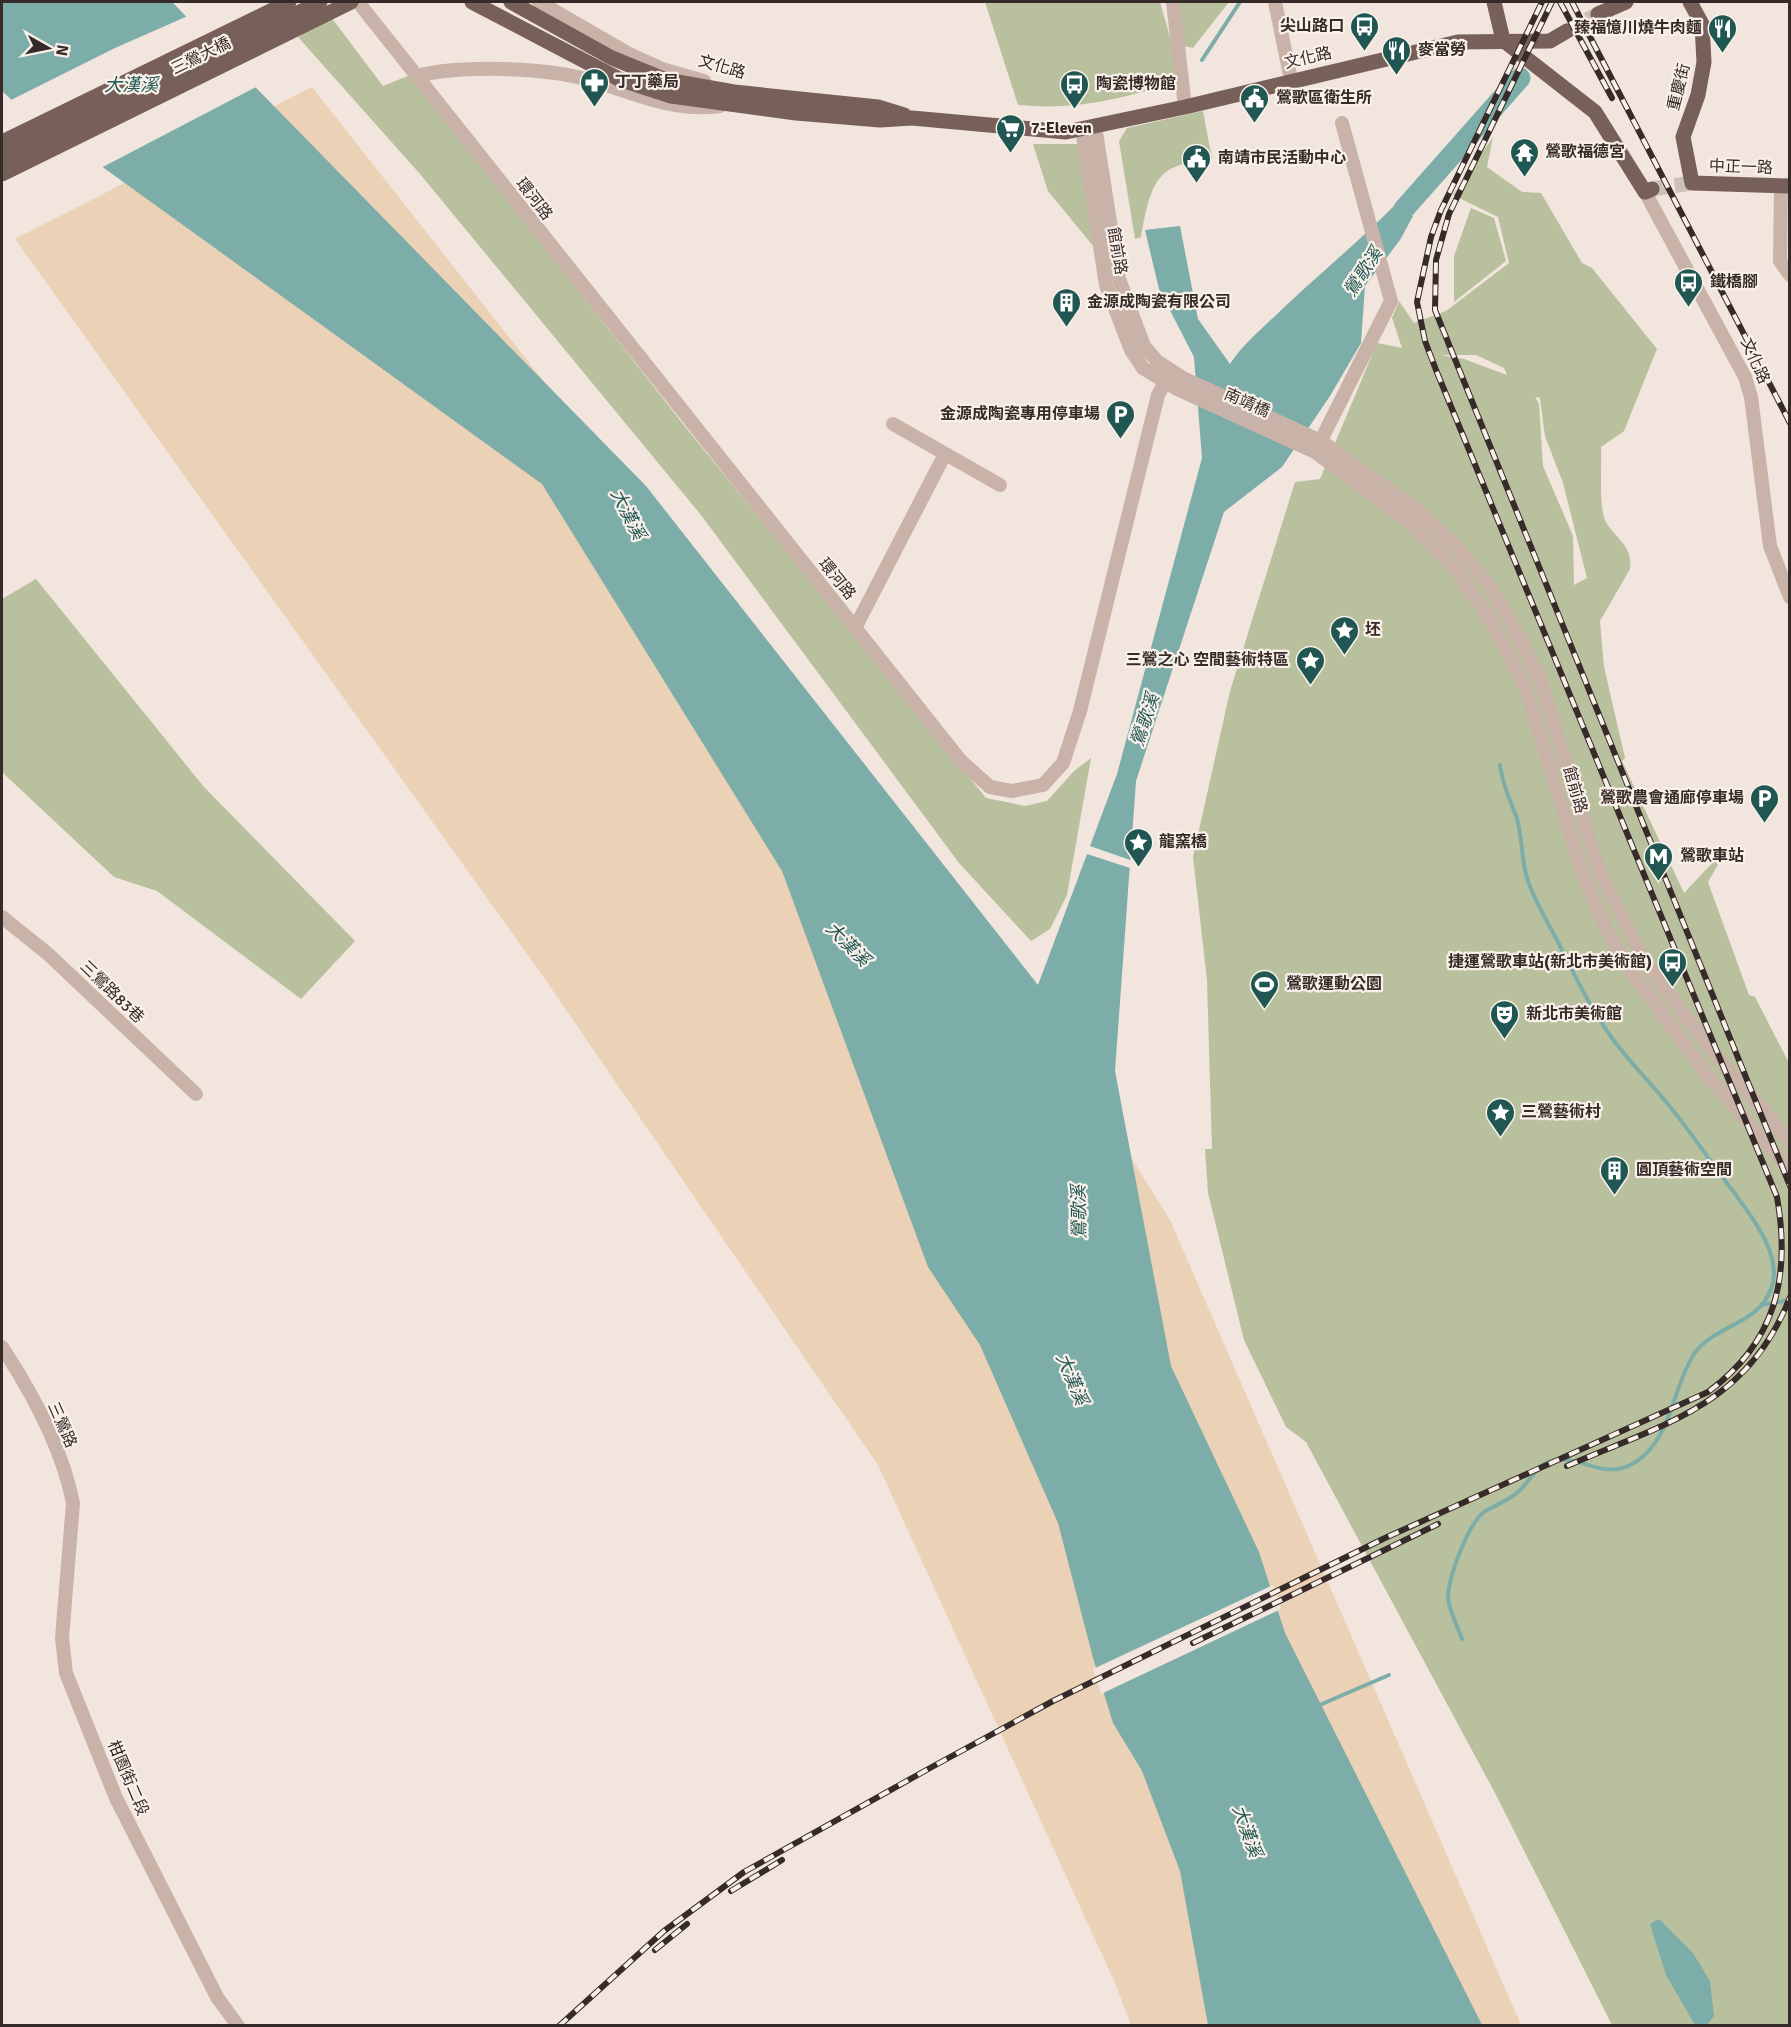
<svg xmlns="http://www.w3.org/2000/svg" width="1791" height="2027" viewBox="0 0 1791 2027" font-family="Signika,'Noto Sans TC',sans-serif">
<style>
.green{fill:#b9c09d;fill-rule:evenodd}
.sand{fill:#ebd1b5}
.water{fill:#7dada9}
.pier{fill:#f1e5dd}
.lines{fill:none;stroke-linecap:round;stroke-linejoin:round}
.stream{stroke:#7dada9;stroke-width:4}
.river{stroke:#7dada9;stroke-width:21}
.major-tunnel{stroke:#ccc0b9;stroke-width:15;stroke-dasharray:15 8;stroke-linecap:butt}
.minor{stroke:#c9b3a9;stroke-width:14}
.major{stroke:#78605a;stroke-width:15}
.rail-casing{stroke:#372b29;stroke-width:6}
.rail{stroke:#f9f0e9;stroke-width:4;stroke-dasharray:11;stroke-linecap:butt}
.labels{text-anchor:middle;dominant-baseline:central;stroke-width:4.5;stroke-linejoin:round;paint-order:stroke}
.poi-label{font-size:16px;font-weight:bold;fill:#372b29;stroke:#f9f0e9;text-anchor:start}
.street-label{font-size:16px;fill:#372b29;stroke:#f9f0e9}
.water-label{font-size:18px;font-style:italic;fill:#205753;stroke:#f9f0e9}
</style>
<rect width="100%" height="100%" fill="#f1e5dd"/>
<!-- green -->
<g class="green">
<path d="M 985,2 L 1160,2 L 1182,79 C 1129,98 1074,111 1018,105 Z"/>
<path d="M 1171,2 L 1229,2 L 1193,48 L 1184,46 Z"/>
<path d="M 331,17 L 383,86 L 410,75 L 683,424 L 986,798 L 1025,806 L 1047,801 L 1074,771 L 1091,758 L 1067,895 L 1050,929 L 1031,941 L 959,863 L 701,515 L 420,174 L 298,37 Z"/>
<path d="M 1203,111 L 1212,159 C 1200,161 1186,162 1175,167 C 1150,175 1145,215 1141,237 L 1135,239 L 1119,141 L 1127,128 Z"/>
<path d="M 1493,137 L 1487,167 L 1522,192 L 1541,193 L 1582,263 L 1592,268 L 1657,349 L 1624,431 L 1601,447 C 1602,465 1599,501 1604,517 C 1609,535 1634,543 1630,569 L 1600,621 L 1604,667 L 1625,758 L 1622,761 L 1684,893 L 1717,858 L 1719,863 L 1708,882 L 1749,995 L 1755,997 L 1789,1063 L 1789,2025 L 1612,2025 L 1495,1793 L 1306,1442 L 1286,1427 L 1244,1340 L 1208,1193 L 1205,1149 L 1212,1149 L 1207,980 L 1193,857 L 1230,691 L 1295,482 L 1320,479 L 1377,343 L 1402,348 L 1392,318 L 1399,301 L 1414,323 L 1446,311 L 1509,263 L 1498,217 L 1453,195 ZM 1440,355 L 1476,355 L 1504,368 L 1507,375 L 1464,359 ZM 1535,397 L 1540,398 L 1545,436 L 1563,483 L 1587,578 L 1574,585 L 1573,536 L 1543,466 L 1539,404 Z"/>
<path d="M 1033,144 L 1079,144 L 1094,247 L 1048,191 Z"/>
<path d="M 1471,208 L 1494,218 L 1506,261 L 1454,302 L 1454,256 Z"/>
<path d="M 36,579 L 204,787 L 355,941 L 301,999 L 157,891 L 114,877 L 2,772 L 2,599 Z"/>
</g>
<!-- sand -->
<path class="sand" d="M 312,87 L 1042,1014 L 1170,1220 L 1521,2025 L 1131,2025 L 1115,1983 L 878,1465 L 547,982 L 15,239 Z"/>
<!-- water -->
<g class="water">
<path d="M 2,2 L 172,2 L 646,486 L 1038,985 L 1117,774 L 1202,458 L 1194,357 L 1159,289 L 1145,230 L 1180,226 L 1198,319 L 1230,364 C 1242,346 1258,332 1274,317 C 1312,280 1354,246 1392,208 L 1413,216 L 1400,240 L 1365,286 L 1361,343 L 1330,396 L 1282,467 L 1224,512 L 1136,781 L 1115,1071 L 1171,1366 L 1259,1552 L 1285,1633 L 1482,2025 L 1208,2025 L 1180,1871 L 1142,1771 L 1113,1723 L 1093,1658 L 1058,1523 L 980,1345 L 928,1267 L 782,871 L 542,484 L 18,106 L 2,91 Z"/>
<path d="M 1659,1919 L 1693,1953 L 1710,1981 L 1714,2016 L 1707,2025 L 1695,2025 L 1666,1975 L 1650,1924 Z"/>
</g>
<!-- pier -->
<g class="pier">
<path d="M 190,15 L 260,85 L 99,169 L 9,101 L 115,48 Z"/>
<path d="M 1087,845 L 1133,861 L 1133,869 L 1084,853 Z"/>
<path d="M 1273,1585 L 1281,1609 L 1101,1694 L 1093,1669 Z"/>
</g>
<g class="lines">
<!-- stream -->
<g class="stream">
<path d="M 1202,60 L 1240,2"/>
<path d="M 1762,1305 L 1790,1300"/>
<path d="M 1462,1639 C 1458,1627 1448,1609 1448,1596 C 1449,1576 1468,1524 1484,1512 C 1495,1505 1508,1501 1518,1492 C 1529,1483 1536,1465 1551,1461 C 1582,1453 1601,1482 1634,1463 C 1672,1440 1672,1388 1694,1354 C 1714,1325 1758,1325 1771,1289 C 1784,1256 1751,1216 1733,1191 C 1712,1164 1693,1135 1671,1108 C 1652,1084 1630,1063 1612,1038 C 1590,1008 1573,972 1556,938 C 1546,920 1535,901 1528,881 C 1521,862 1523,839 1517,819 C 1510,798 1503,788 1500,765"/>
<path d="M 1315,1707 L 1389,1675"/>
</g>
<!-- river -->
<path class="river" d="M 1387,235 L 1404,209 L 1520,78"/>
<!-- major-tunnel -->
<g class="major-tunnel">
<path d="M 1567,31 L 1598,14"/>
<path d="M 1652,189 L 1692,183"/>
</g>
<!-- minor -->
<g class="minor">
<path d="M 358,2 L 961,761 L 990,787 L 1012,791 L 1043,785 L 1063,763 L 1080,711 L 1158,395 L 1171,371"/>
<path d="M 539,2 L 631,55 L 662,69 L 704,81"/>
<path d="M 1173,2 L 1185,107"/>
<path d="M 1275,2 L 1291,80"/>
<path d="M 416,76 C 462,65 543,67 590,80 C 633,92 673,113 720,106"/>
<path d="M 1095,126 L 1119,279 L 1144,346 L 1157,361 L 1183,378 L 1321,441 L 1419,512 L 1456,546 L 1488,584 L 1511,622 L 1539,676 L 1599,870 L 1644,961 L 1712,1051 L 1790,1142"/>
<path d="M 1082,129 L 1106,285 L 1131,350 L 1143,368 L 1177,389 L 1315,452 L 1409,522 L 1455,568 L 1492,623 L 1526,689 L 1583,875 L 1607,931 L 1629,969 L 1709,1077 L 1790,1170"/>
<path d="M 1781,186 L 1780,261 L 1790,275"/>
<path d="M 1645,192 L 1745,377 L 1751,397 L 1770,546 L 1790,597"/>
<path d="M 893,424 L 1000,485"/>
<path d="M 1317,448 L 1391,301 L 1342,123"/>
<path d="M 855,628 L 945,454"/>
<path d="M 2,917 L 48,954 L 196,1094"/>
<path d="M 2,1347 C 33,1394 62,1447 73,1503 L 62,1638 L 66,1673 L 116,1798 L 217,1997 L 238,2026"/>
</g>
<!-- major -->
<g class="major">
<path d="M 472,2 L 619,79 L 671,96 L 796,113 L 880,120 L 912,118 L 1066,132 L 1185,107 L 1458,42 L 1550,41 L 1567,31"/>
<path d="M 511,2 L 612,58 L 666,80 L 734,92 L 878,107 L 904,115"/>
<path d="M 1494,2 L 1503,40"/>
<path d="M 1690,2 L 1702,24 L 1704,62 L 1698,95 L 1683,137 L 1692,183 L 1790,186"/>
<path d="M 1598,14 L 1626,2"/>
<path d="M 1503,40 L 1595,112 L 1645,192 L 1652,189"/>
<path d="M 2,142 L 289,2"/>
<path d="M 2,158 L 320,2"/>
<path d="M 2,174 L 351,2"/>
</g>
<defs>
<g id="rail">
<path d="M 1552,2 L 1449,214 L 1436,260 L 1435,310 L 1790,1186"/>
<path d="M 1560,2 L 1612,98"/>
<path d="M 1572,2 L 1790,423"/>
<path d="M 1567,1466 C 1663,1424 1748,1406 1790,1297"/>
<path d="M 1193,1643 L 1438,1524"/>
<path d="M 731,1891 L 782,1860"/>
<path d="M 655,1950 L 687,1924"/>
<path d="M 559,2026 L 664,1931 L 744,1872 L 930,1768 L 1053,1701 L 1385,1538 L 1708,1392 C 1776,1342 1791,1277 1777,1197 L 1436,370 L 1425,341 L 1417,302 L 1431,237 L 1441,210 L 1542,2"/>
</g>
</defs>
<!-- rail casing -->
<use href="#rail" class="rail-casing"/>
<!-- rail -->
<use href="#rail" class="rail"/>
</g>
<!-- icons -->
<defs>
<symbol id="bus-pin" viewBox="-11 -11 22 30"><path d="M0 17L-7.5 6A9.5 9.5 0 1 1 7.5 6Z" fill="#205753" stroke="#f9f0e9"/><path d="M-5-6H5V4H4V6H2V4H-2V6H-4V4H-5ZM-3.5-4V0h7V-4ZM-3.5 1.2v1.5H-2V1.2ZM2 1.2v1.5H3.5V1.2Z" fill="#fff"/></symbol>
<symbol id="restaurant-pin" viewBox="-11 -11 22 30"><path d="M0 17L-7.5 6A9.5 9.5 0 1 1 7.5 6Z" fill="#205753" stroke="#f9f0e9"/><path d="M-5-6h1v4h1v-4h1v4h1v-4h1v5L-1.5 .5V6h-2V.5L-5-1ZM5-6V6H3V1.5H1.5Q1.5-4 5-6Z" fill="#fff"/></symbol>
<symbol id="pharmacy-pin" viewBox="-11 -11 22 30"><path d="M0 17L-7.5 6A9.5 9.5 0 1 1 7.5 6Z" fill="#205753" stroke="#f9f0e9"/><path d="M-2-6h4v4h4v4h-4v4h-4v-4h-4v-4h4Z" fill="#fff"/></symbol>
<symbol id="civic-pin" viewBox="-11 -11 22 30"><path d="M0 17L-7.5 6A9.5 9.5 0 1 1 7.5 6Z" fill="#205753" stroke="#f9f0e9"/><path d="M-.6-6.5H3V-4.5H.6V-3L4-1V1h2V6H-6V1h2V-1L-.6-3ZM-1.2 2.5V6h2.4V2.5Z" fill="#fff"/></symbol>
<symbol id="supermarket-pin" viewBox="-11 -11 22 30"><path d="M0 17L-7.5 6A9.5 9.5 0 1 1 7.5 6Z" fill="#205753" stroke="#f9f0e9"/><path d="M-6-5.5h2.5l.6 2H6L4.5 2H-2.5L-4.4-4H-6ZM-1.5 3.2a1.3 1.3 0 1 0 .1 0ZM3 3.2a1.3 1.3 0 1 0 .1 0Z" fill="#fff"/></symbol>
<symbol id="temple-pin" viewBox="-11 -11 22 30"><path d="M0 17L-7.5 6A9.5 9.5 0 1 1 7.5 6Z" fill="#205753" stroke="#f9f0e9"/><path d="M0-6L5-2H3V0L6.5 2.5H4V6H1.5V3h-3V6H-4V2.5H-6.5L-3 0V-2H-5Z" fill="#fff"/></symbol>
<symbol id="building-pin" viewBox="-11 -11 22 30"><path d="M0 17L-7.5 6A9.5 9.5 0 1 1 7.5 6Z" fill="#205753" stroke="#f9f0e9"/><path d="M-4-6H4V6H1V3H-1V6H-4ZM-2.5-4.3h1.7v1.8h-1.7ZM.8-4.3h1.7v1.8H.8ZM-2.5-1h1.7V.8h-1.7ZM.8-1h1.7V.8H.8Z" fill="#fff"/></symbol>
<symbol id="parking-pin" viewBox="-11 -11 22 30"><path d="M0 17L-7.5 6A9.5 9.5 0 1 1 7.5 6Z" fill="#205753" stroke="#f9f0e9"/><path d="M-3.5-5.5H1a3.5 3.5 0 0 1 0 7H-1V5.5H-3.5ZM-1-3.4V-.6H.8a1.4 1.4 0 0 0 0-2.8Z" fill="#fff"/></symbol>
<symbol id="sight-pin" viewBox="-11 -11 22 30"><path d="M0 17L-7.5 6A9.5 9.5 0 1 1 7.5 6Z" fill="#205753" stroke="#f9f0e9"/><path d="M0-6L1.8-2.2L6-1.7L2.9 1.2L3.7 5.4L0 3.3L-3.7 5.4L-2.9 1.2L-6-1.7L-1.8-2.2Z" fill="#fff"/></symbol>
<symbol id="metro-pin" viewBox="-11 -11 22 30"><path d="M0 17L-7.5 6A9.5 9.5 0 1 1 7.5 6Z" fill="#205753" stroke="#f9f0e9"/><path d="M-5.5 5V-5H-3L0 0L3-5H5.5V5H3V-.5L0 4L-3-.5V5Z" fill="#fff"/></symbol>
<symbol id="stadium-pin" viewBox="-11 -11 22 30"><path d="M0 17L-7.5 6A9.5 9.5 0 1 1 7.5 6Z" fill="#205753" stroke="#f9f0e9"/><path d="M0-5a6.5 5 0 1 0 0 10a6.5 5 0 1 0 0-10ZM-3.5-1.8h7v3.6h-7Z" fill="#fff"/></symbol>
<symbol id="theatre-pin" viewBox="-11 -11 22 30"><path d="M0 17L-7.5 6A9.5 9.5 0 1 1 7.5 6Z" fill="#205753" stroke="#f9f0e9"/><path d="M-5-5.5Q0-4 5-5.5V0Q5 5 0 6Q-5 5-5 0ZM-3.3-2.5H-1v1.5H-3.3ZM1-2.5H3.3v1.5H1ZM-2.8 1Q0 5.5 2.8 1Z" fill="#fff"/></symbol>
</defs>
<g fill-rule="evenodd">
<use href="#bus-pin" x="1348" y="10" width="33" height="45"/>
<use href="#restaurant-pin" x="1706" y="12" width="33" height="45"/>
<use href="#restaurant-pin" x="1380" y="34" width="33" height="45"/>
<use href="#pharmacy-pin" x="578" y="66" width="33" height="45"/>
<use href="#bus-pin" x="1058" y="68" width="33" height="45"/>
<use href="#civic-pin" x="1238" y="82" width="33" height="45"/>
<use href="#supermarket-pin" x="994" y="112" width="33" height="45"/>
<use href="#temple-pin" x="1508" y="136" width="33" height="45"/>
<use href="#civic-pin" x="1180" y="142" width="33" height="45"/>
<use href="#bus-pin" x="1672" y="266" width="33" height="45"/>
<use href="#building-pin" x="1050" y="286" width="33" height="45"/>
<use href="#parking-pin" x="1104" y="398" width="33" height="45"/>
<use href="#sight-pin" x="1328" y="614" width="33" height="45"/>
<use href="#sight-pin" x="1294" y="644" width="33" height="45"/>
<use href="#parking-pin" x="1748" y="782" width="33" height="45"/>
<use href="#sight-pin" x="1122" y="826" width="33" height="45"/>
<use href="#metro-pin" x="1642" y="840" width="33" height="45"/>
<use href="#bus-pin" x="1656" y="946" width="33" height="45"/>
<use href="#stadium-pin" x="1248" y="968" width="33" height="45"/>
<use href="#theatre-pin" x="1488" y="998" width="33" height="45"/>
<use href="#sight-pin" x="1484" y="1096" width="33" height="45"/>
<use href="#building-pin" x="1598" y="1154" width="33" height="45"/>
</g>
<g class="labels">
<!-- poi labels -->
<g class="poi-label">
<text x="1344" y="26" text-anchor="end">尖山路口</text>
<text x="1702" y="28" text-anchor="end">臻福憶川燒牛肉麵</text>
<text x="1418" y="50">麥當勞</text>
<text x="615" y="82">丁丁藥局</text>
<text x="1096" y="84">陶瓷博物館</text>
<text x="1276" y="98">鶯歌區衛生所</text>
<text x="1031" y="128">7-Eleven</text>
<text x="1545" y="152">鶯歌福德宮</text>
<text x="1218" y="158">南靖市民活動中心</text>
<text x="1710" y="282">鐵橋腳</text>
<text x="1087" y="302">金源成陶瓷有限公司</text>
<text x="1100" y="414" text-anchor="end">金源成陶瓷專用停車場</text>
<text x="1365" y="630">坯</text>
<text x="1289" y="660" text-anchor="end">三鶯之心 空間藝術特區</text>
<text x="1744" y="798" text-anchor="end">鶯歌農會通廊停車場</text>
<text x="1159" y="842">龍窯橋</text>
<text x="1680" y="856">鶯歌車站</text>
<text x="1652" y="962" text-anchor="end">捷運鶯歌車站(新北市美術館)</text>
<text x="1286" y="984">鶯歌運動公園</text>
<text x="1526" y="1014">新北市美術館</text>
<text x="1521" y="1112">三鶯藝術村</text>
<text x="1636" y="1170">圓頂藝術空間</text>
</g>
<!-- street labels -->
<g class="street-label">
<text transform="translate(201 56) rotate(-26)">三鶯大橋</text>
<text transform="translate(1308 58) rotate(-13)">文化路</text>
<text transform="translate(722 67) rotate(16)">文化路</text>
<text transform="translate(1679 87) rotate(-76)">重慶街</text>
<text transform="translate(1741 167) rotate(2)">中正一路</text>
<text transform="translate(534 199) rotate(52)">環河路</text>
<text transform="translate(1117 251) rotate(80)">館前路</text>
<text transform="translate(1755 361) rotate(66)">文化路</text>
<text transform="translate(1247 403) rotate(24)">南靖橋</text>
<text transform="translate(837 579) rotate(51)">環河路</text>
<text transform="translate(1575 790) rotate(74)">館前路</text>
<text transform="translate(112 992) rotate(44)">三鶯路83巷</text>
<text transform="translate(62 1425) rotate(66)">三鶯路</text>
<text transform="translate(128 1778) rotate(67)">柑園街二段</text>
</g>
<!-- water labels -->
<g class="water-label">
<text x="131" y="85">大漢溪</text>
<text transform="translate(1363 272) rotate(-57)">鶯歌溪</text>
<text transform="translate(628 514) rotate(63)">大漢溪</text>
<text transform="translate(1145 720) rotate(-72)">鶯歌溪</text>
<text transform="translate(848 944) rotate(45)">大漢溪</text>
<text transform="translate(1079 1212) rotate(-91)">鶯歌溪</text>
<text transform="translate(1072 1379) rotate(67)">大漢溪</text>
<text transform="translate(1247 1831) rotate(70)">大漢溪</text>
</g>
</g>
<!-- border -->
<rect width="1791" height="2027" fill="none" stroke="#372b29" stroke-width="6"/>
<!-- north arrow -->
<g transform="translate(48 48) rotate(99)" stroke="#f9f0e9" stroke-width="4.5" paint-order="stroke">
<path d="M0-4.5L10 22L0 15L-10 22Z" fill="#372b29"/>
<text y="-9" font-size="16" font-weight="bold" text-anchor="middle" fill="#372b29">N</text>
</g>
</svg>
